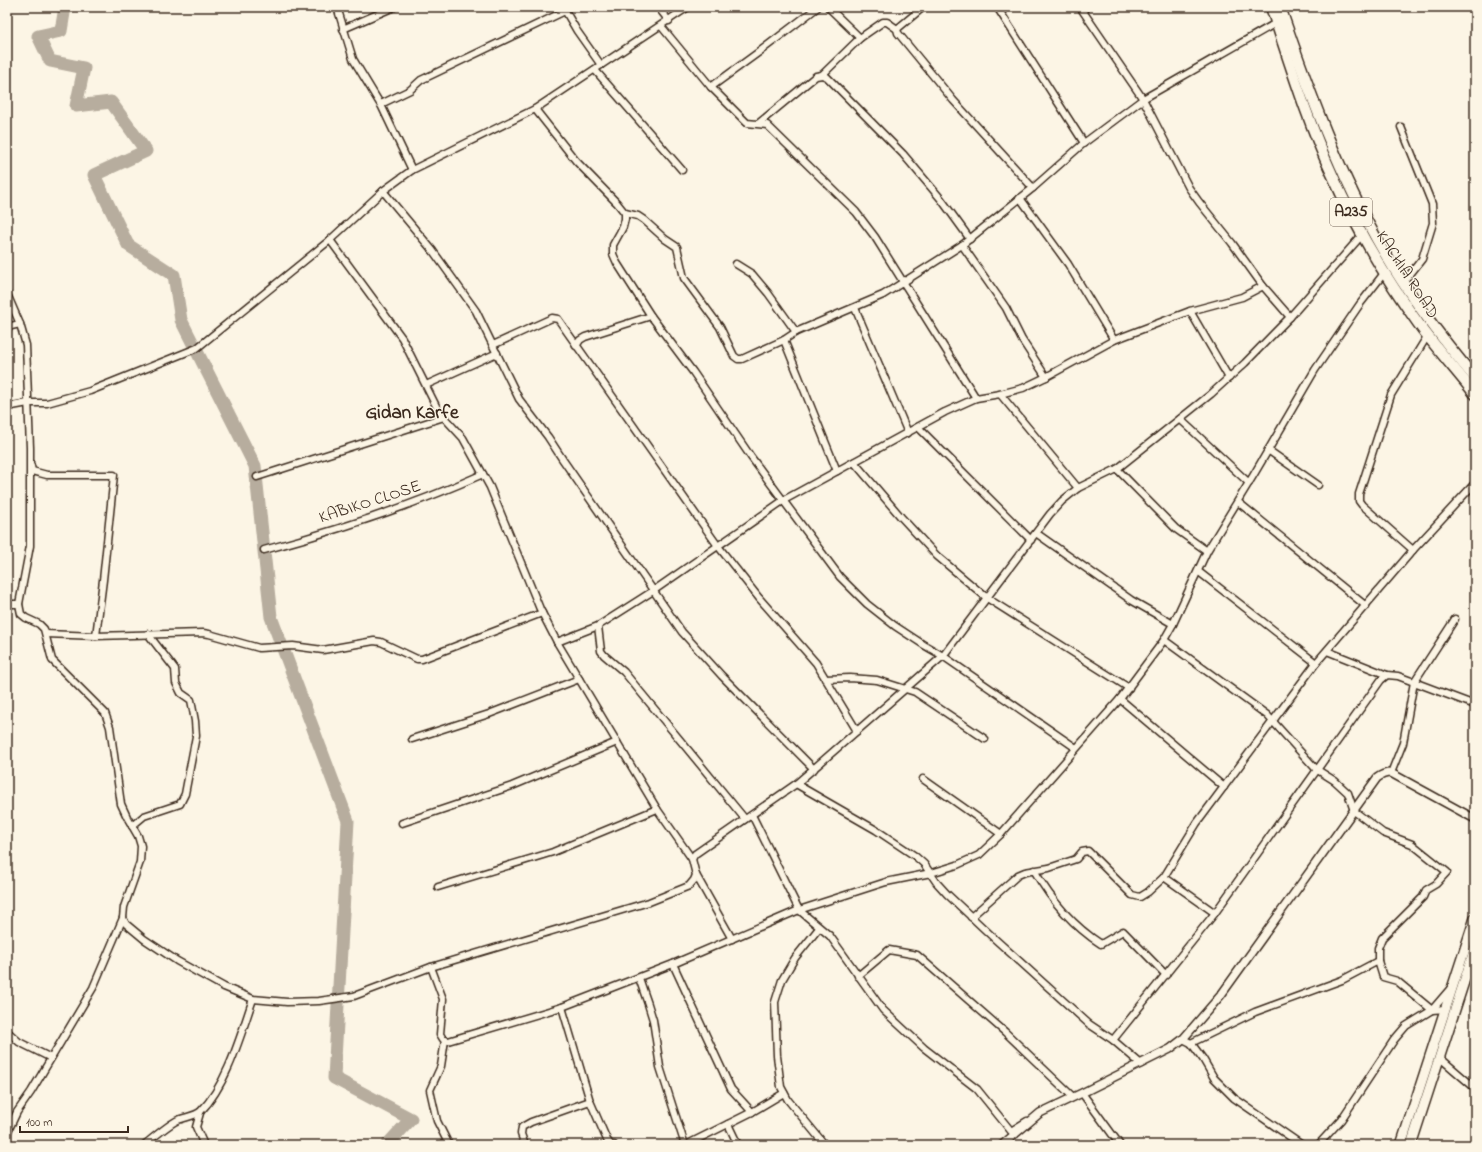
<svg xmlns="http://www.w3.org/2000/svg" width="1482" height="1152" viewBox="0 0 1482 1152" font-family="'Indie Flower',sans-serif">
<style>
.lines{fill:none;stroke-linecap:round;stroke-linejoin:round}
.river{stroke:#b7ad9e;stroke-width:13}
.minor-casing{stroke:#3b2a1e;stroke-width:9}
.tertiary-casing{stroke:#3b2a1e;stroke-width:10}
.primary-casing{stroke:#3b2a1e;stroke-width:12}
.trunk-casing{stroke:#3b2a1e;stroke-width:13}
.minor{stroke:#fcf5e5;stroke-width:6}
.tertiary{stroke:#fcf5e5;stroke-width:7}
.primary{stroke:#fcf5e5;stroke-width:9}
.trunk{stroke:#fcf5e5;stroke-width:10}
.labels{text-anchor:middle;dominant-baseline:central;stroke-width:3;stroke-linejoin:round;paint-order:stroke}
.shield{fill:#fcf5e5;stroke:#75675a;stroke-width:1}
.shield-label{font-size:16px;font-weight:bold;fill:#3b2a1e}
.street-label{font-size:17px;fill:#3b2a1e;stroke:#fcf5e5}
.quarter-label{font-size:19px;font-weight:bold;fill:#3b2a1e;stroke:#fcf5e5}
</style>
<rect width="100%" height="100%" fill="#fcf5e5"/>
<filter id="ink" filterUnits="userSpaceOnUse"><feTurbulence type="fractalNoise" baseFrequency=".025" numOctaves="2"/><feDisplacementMap in="SourceGraphic" scale="8" xChannelSelector="R" yChannelSelector="G"/><feConvolveMatrix kernelMatrix="1 2 1 2 8 2 1 2 1" color-interpolation-filters="sRGB"/></filter>
<g filter="url(#ink)">
<g class="lines">
<!-- river -->
<path class="river" d="M 65,7 L 61,31 L 38,36 L 50,61 L 84,68 L 76,106 L 111,102 L 146,151 L 94,175 L 128,245 L 174,275 L 181,320 L 255,466 L 271,617 L 348,821 L 334,1078 L 411,1119 L 387,1145"/>
<defs>
<g id="minor">
<path d="M 337,7 L 353,59 L 382,107 L 412,170"/>
<path d="M 563,7 L 577,31 L 601,65"/>
<path d="M 658,7 L 669,21"/>
<path d="M 828,7 L 860,38"/>
<path d="M 997,7 L 1084,143"/>
<path d="M 1080,7 L 1143,99 L 1189,188 L 1199,202 L 1232,243 L 1263,286 L 1290,317"/>
<path d="M 661,26 L 711,87 L 747,123 L 767,125 L 856,212 L 875,237 L 976,398"/>
<path d="M 343,29 L 394,7"/>
<path d="M 897,29 L 921,9"/>
<path d="M 595,70 L 682,170"/>
<path d="M 822,75 L 827,77 L 903,154 L 941,199 L 970,239"/>
<path d="M 711,87 L 759,52 L 818,7"/>
<path d="M 381,104 L 410,90 L 421,80 L 565,11"/>
<path d="M 535,109 L 576,161 L 617,203 L 625,213 L 625,219 L 623,227 L 613,245 L 613,254 L 617,263 L 651,316 L 693,372 L 751,457 L 840,577 L 867,604 L 895,626 L 924,645 L 943,656 L 1076,748"/>
<path d="M 759,123 L 816,76 L 822,75 L 860,38 L 883,22 L 887,22 L 897,29 L 898,33 L 953,100 L 1033,188"/>
<path d="M 1401,127 L 1432,204 L 1433,223 L 1422,259 L 1404,282"/>
<path d="M 383,191 L 433,251 L 476,311 L 519,399 L 548,437 L 563,460 L 682,632 L 722,676 L 814,769"/>
<path d="M 1020,198 L 1068,264 L 1114,340"/>
<path d="M 625,213 L 638,216 L 644,220 L 665,239 L 677,247 L 684,278 L 720,327 L 734,356 L 738,359 L 742,359 L 784,340 L 796,332 L 883,295 L 962,245 L 1033,188 L 1084,143 L 1143,99 L 1276,23"/>
<path d="M 330,240 L 402,338 L 439,412 L 463,438 L 490,487 L 540,609 L 557,642 L 657,809 L 692,859"/>
<path d="M 962,245 L 1006,308 L 1022,340 L 1046,377"/>
<path d="M 736,264 L 752,274 L 768,293 L 796,332"/>
<path d="M 7,294 L 20,324 L 26,345 L 30,448 L 30,546 L 19,604 L 21,614 L 26,618 L 39,624 L 44,629 L 52,660 L 105,713 L 110,727 L 121,804 L 127,817 L 138,836 L 141,846 L 140,862 L 124,907 L 123,918 L 126,924 L 144,939 L 177,961 L 224,987 L 253,999 L 287,1002 L 319,1001 L 354,996 L 431,967 L 649,902 L 689,886 L 694,880 L 696,875 L 692,859 L 695,854 L 796,784 L 943,656 L 1050,514 L 1062,501 L 1078,488 L 1117,469 L 1211,394 L 1245,363 L 1290,317 L 1362,235"/>
<path d="M 855,308 L 908,433"/>
<path d="M 1190,311 L 1229,378"/>
<path d="M 7,327 L 20,324"/>
<path d="M 784,340 L 837,471"/>
<path d="M 493,345 L 552,318 L 558,319 L 718,546 L 759,598 L 816,663 L 857,731"/>
<path d="M 576,346 L 580,340 L 585,337 L 651,316"/>
<path d="M 426,385 L 497,353"/>
<path d="M 1000,394 L 1078,488"/>
<path d="M 7,407 L 28,403 L 47,403 L 90,391 L 197,348 L 330,240 L 383,191 L 412,170 L 535,109 L 688,7"/>
<path d="M 1180,419 L 1249,483"/>
<path d="M 918,427 L 1031,540"/>
<path d="M 1268,450 L 1318,485"/>
<path d="M 854,462 L 901,517 L 937,556 L 987,598 L 1129,688"/>
<path d="M 31,466 L 32,471 L 47,475 L 114,475 L 103,580 L 96,636"/>
<path d="M 1117,469 L 1176,529 L 1207,551"/>
<path d="M 257,477 L 444,417"/>
<path d="M 1238,502 L 1366,606"/>
<path d="M 1036,533 L 1131,600 L 1173,624"/>
<path d="M 264,550 C 339,530 412,506 483,474"/>
<path d="M 1413,550 L 1362,505 L 1359,501 L 1359,494 L 1391,395 L 1428,335"/>
<path d="M 1199,572 L 1316,663"/>
<path d="M 7,604 L 19,604"/>
<path d="M 598,626 L 601,651 L 604,655 L 624,672 L 745,819"/>
<path d="M 46,634 L 96,636 L 203,633 L 209,634 L 259,648 L 293,646 L 323,650 L 374,641 L 381,642 L 417,659 L 422,659 L 542,613"/>
<path d="M 1164,640 L 1267,715 L 1316,769 L 1335,781 L 1348,793 L 1354,811 L 1383,833 L 1412,844 L 1447,872 L 1436,884 L 1426,890 L 1423,897 L 1382,938 L 1378,948 L 1378,961"/>
<path d="M 557,642 L 598,626 L 653,591 L 784,500 L 945,412 L 976,398 L 1000,394 L 1023,388 L 1046,377 L 1114,340 L 1190,311 L 1242,297 L 1263,286"/>
<path d="M 1327,651 L 1387,675"/>
<path d="M 825,679 L 850,678 L 877,680 L 915,692 L 985,739"/>
<path d="M 1120,699 L 1224,787"/>
<path d="M 412,739 L 489,714 L 579,679"/>
<path d="M 1391,773 L 1403,743 L 1414,682 L 1455,619"/>
<path d="M 923,779 L 1001,834"/>
<path d="M 796,784 L 876,830 L 915,856 L 924,864 L 937,883 L 947,894 L 996,940 L 1089,1024 L 1113,1040 L 1141,1064"/>
<path d="M 752,815 L 799,910 L 830,936 L 883,1010 L 924,1048 L 977,1089 L 1011,1131 L 1027,1121"/>
<path d="M 402,823 L 512,786 L 617,742"/>
<path d="M 132,826 L 144,816 L 180,804 L 185,794 L 196,736 L 195,721 L 191,700 L 181,693 L 176,683 L 175,669 L 148,634"/>
<path d="M 1034,870 C 1051,900 1073,926 1101,944 L 1123,931 L 1166,975"/>
<path d="M 696,875 L 732,939"/>
<path d="M 1164,877 L 1215,913"/>
<path d="M 438,887 L 553,852 L 657,809"/>
<path d="M 971,917 L 1018,875 L 1025,872 L 1049,868 L 1076,859 L 1082,852 L 1088,851 L 1132,895 L 1140,897 L 1148,892 L 1164,877 L 1197,823 L 1316,663 L 1413,550 L 1475,483"/>
<path d="M 819,928 L 795,958 L 782,980 L 775,1002 L 777,1056 L 781,1087 L 788,1100 L 825,1145"/>
<path d="M 673,964 L 731,1089 L 752,1112"/>
<path d="M 431,967 L 443,999 L 440,1034 L 443,1039 L 445,1040"/>
<path d="M 858,976 L 889,950 L 917,955 L 1005,1032 L 1073,1097"/>
<path d="M 639,978 L 648,1004 L 653,1020 L 660,1067 L 685,1145"/>
<path d="M 562,1007 L 590,1101 L 607,1140 L 611,1145 L 614,1145"/>
<path d="M 7,1031 L 19,1042 L 51,1058"/>
<path d="M 1183,1039 L 1191,1043 L 1203,1059 L 1214,1078 L 1234,1098 L 1302,1145"/>
<path d="M 445,1040 L 448,1041 L 562,1007 L 673,964 L 799,910 L 886,882 L 931,873 L 957,865 L 979,855 L 1001,834 L 1120,699 L 1164,640 L 1173,624 L 1207,551 L 1253,476 L 1315,370 L 1360,304 L 1385,272"/>
<path d="M 445,1040 L 441,1066 L 430,1090 L 437,1121 L 449,1145"/>
<path d="M 1113,1040 L 1215,913 L 1381,680 L 1387,675 L 1398,676 L 1475,705"/>
<path d="M 1191,1043 L 1255,1012 L 1342,980 L 1378,961 L 1383,977 L 1397,981 L 1432,1010 L 1446,1009"/>
<path d="M 1439,1057 L 1475,1088"/>
<path d="M 1082,1093 L 1120,1145"/>
<path d="M 200,1113 L 196,1127 L 204,1145"/>
<path d="M 728,1124 L 738,1145"/>
<path d="M 7,1133 L 17,1112 L 31,1092 L 93,988 L 123,918"/>
<path d="M 7,1143 L 11,1145"/>
<path d="M 144,1145 C 153,1138 169,1124 178,1120 C 185,1117 196,1116 201,1111 C 227,1085 241,1034 253,999"/>
<path d="M 525,1145 L 521,1134 L 522,1127 L 531,1122 L 590,1101"/>
<path d="M 686,1145 L 752,1112 L 784,1093"/>
<path d="M 1318,1145 L 1341,1120 L 1394,1040 L 1406,1026 L 1432,1010 L 1450,989"/>
</g>
<path id="tertiary" d="M 1002,1145 L 1040,1113 L 1082,1093 L 1170,1049 L 1183,1039 L 1221,995 L 1377,778 C 1382,774 1385,773 1391,773 L 1475,819"/>
<g id="primary">
<path d="M 1401,1145 L 1475,918"/>
<path d="M 1411,1145 L 1475,948"/>
</g>
<g id="trunk">
<path d="M 1271,7 C 1290,63 1307,120 1332,174 C 1355,226 1385,277 1418,323 C 1436,348 1456,370 1475,394"/>
<path d="M 1280,7 C 1309,91 1339,175 1384,252 C 1410,297 1442,339 1475,378"/>
</g>
</defs>
<!-- minor casing -->
<use href="#minor" class="minor-casing"/>
<!-- tertiary casing -->
<use href="#tertiary" class="tertiary-casing"/>
<!-- primary casing -->
<use href="#primary" class="primary-casing"/>
<!-- trunk casing -->
<use href="#trunk" class="trunk-casing"/>
<!-- minor -->
<use href="#minor" class="minor"/>
<!-- tertiary -->
<use href="#tertiary" class="tertiary"/>
<!-- primary -->
<use href="#primary" class="primary"/>
<!-- trunk -->
<use href="#trunk" class="trunk"/>
</g>
</g>
<g class="labels">
<!-- shield labels -->
<rect class="shield" x="1330" y="198" width="42" height="28" rx="3"/>
<g class="shield-label">
<text x="1351" y="212">A235</text>
</g>
<!-- street labels -->
<g class="street-label">
<text transform="translate(1407 275) rotate(57)">KACHIA ROAD</text>
<text transform="translate(370 502) rotate(-18)">KABIKO CLOSE</text>
</g>
<!-- quarter labels -->
<g class="quarter-label">
<text x="412" y="413">Gidan Karfe</text>
</g>
</g>
<!-- margin -->
<rect width="1482" height="1152" fill="none" stroke="#fcf5e5" stroke-width="24"/>
<rect x="12" y="12" width="1458" height="1128" fill="none" stroke="#3b2a1e" stroke-width="1.5" filter="url(#ink)"/>
<!-- scale -->
<path d="M20 1126v6h108v-6" fill="none" stroke="#3b2a1e" stroke-width="2"/>
<text x="26" y="1126" font-size="12" fill="#3b2a1e" stroke="#fcf5e5" stroke-width="3" paint-order="stroke">100 m</text>
</svg>
